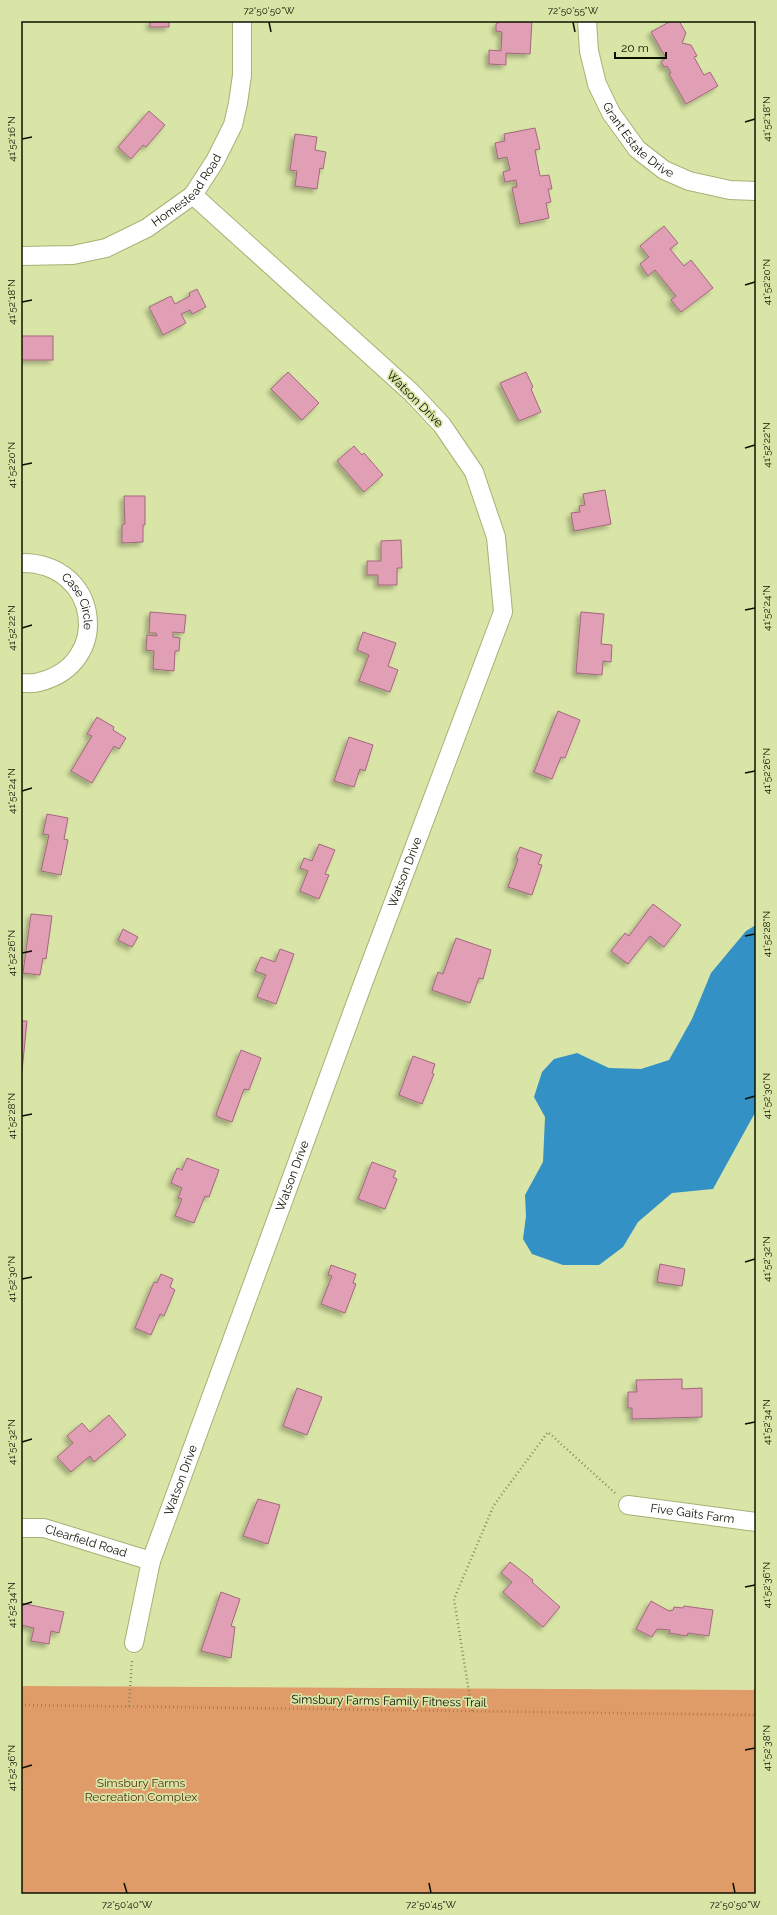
<svg xmlns="http://www.w3.org/2000/svg" width="777" height="1915" viewBox="0 0 777 1915" font-family="Raleway,sans-serif">
<style>
.green{fill:#df9b68}
.water{fill:#3391c5}
.building{fill:#e09fb5;stroke:#a4677d;filter:url(#shadow)}
.lines{fill:none;stroke-linecap:round;stroke-linejoin:round}
.minor-casing{stroke:#a6b276;stroke-width:20}
.path{stroke:#848d61;stroke-width:2.5;stroke-dasharray:1 3;stroke-linecap:butt}
.minor{stroke:#fff;stroke-width:18}
.ticks{fill:none;stroke:#0d1000;stroke-width:1.5}
.labels{text-anchor:middle;dominant-baseline:central;stroke-width:3.5;stroke-linejoin:round;paint-order:stroke}
.street-label{font-size:12px;fill:#0d1000;stroke:#d8e5a6}
.park-label{font-size:12px;fill:#532e0e;stroke:#d8e5a6}
.neatline{fill:none;stroke:#0d1000;stroke-width:1.5}
.ticks-label{font-size:10px;text-anchor:middle;fill:#0d1000}
</style>
<defs>
<filter id="shadow"><feDropShadow dx="-3.5" dy="3.5" stdDeviation="2" flood-color="#0004"/></filter>
</defs>
<rect width="100%" height="100%" fill="#d8e5a6"/>
<!-- green -->
<path class="green" d="M 21,1686 L 756,1690 L 756,1894 L 21,1894 Z"/>
<!-- water -->
<path class="water" d="M 756,925 L 756,1111 L 713,1189 L 672,1193 L 638,1222 L 623,1247 L 599,1265 L 563,1265 L 532,1254 L 523,1239 L 526,1216 L 525,1195 L 543,1162 L 545,1117 L 534,1097 L 542,1072 L 554,1059 L 577,1053 L 609,1068 L 641,1069 L 669,1060 L 692,1019 L 711,973 L 746,931 Z"/>
<!-- building -->
<g class="building">
<rect x="150" y="21" width="19" height="6"/>
<path d="M 500,21 L 532,21 L 530,54 L 506,53 L 506,65 L 489,64 L 489,50 L 501,51 L 502,32 L 496,31 L 496,24 Z"/>
<path d="M 671,21 L 679,21 L 686,33 L 682,43 L 691,45 L 697,56 L 694,57 L 704,75 L 710,72 L 718,86 L 686,104 L 669,74 L 671,73 L 667,66 L 664,67 L 661,62 L 666,58 L 651,32 Z"/>
<path d="M 149,111 L 165,125 L 146,147 L 143,145 L 131,159 L 118,147 Z"/>
<path d="M 535,128 L 540,149 L 535,150 L 540,176 L 549,175 L 552,189 L 548,189 L 551,202 L 546,203 L 549,218 L 520,224 L 512,188 L 517,187 L 516,180 L 505,182 L 503,172 L 510,170 L 507,157 L 498,159 L 495,143 L 505,141 L 504,134 Z"/>
<path d="M 295,134 L 317,137 L 315,150 L 326,152 L 323,169 L 320,168 L 317,189 L 295,186 L 297,171 L 290,170 Z"/>
<path d="M 664,226 L 678,243 L 670,249 L 684,266 L 691,260 L 713,288 L 681,312 L 671,300 L 676,296 L 655,270 L 648,276 L 640,264 L 649,257 L 640,246 Z"/>
<path d="M 197,289 L 206,307 L 192,314 L 190,310 L 181,314 L 186,323 L 163,335 L 149,307 L 171,296 L 175,304 L 190,296 L 189,293 Z"/>
<rect x="21" y="336" width="32" height="24"/>
<path d="M 288,372 L 319,403 L 302,420 L 271,389 Z"/>
<path d="M 526,372 L 533,387 L 531,389 L 541,412 L 519,421 L 500,383 Z"/>
<path d="M 354,446 L 362,455 L 364,453 L 383,475 L 364,492 L 337,461 Z"/>
<path d="M 605,490 L 611,524 L 574,531 L 571,513 L 580,512 L 579,506 L 585,505 L 583,494 Z"/>
<path d="M 124,496 L 145,496 L 145,525 L 143,525 L 143,542 L 122,543 L 122,525 L 125,524 Z"/>
<path d="M 401,540 L 402,568 L 397,568 L 397,585 L 378,585 L 378,575 L 367,575 L 367,561 L 381,561 L 381,541 Z"/>
<path d="M 150,612 L 186,615 L 184,633 L 173,632 L 173,637 L 180,638 L 179,651 L 175,651 L 174,671 L 153,669 L 154,651 L 146,650 L 147,635 L 157,636 L 156,633 L 149,633 Z"/>
<path d="M 581,612 L 604,614 L 601,644 L 612,645 L 611,662 L 603,661 L 602,675 L 576,673 Z"/>
<path d="M 363,632 L 396,643 L 388,666 L 398,670 L 390,692 L 359,681 L 369,655 L 357,650 Z"/>
<path d="M 558,711 L 580,720 L 565,758 L 561,757 L 552,779 L 534,772 Z"/>
<path d="M 97,717 L 114,727 L 113,730 L 126,738 L 119,749 L 114,746 L 92,783 L 71,771 L 92,736 L 87,734 Z"/>
<path d="M 349,737 L 373,745 L 365,771 L 360,769 L 354,787 L 334,781 Z"/>
<path d="M 47,814 L 68,818 L 64,839 L 68,840 L 61,875 L 41,871 L 49,835 L 43,834 Z"/>
<path d="M 319,844 L 335,850 L 325,874 L 329,875 L 319,899 L 300,891 L 308,871 L 300,868 L 304,858 L 312,861 Z"/>
<path d="M 520,847 L 542,855 L 538,864 L 542,865 L 532,895 L 508,887 L 518,859 L 516,858 Z"/>
<path d="M 653,904 L 681,925 L 664,947 L 650,936 L 628,964 L 611,951 L 625,933 L 629,936 Z"/>
<path d="M 31,914 L 52,916 L 46,959 L 43,958 L 40,975 L 23,973 Z"/>
<path d="M 123,929 L 138,937 L 132,947 L 118,940 Z"/>
<path d="M 456,938 L 491,950 L 483,979 L 479,978 L 470,1003 L 432,990 L 438,972 L 443,974 Z"/>
<path d="M 280,949 L 294,954 L 276,1004 L 257,997 L 266,975 L 255,971 L 261,957 L 275,962 Z"/>
<path d="M 21,1021 L 27,1021 L 21,1081 Z"/>
<path d="M 241,1050 L 261,1058 L 249,1090 L 244,1089 L 232,1122 L 218,1117 L 216,1114 Z"/>
<path d="M 413,1056 L 435,1064 L 432,1073 L 434,1074 L 422,1104 L 399,1095 Z"/>
<path d="M 187,1158 L 219,1170 L 209,1197 L 205,1196 L 194,1223 L 175,1216 L 182,1199 L 178,1198 L 182,1188 L 171,1183 L 177,1168 L 182,1170 Z"/>
<path d="M 372,1162 L 396,1171 L 393,1177 L 397,1179 L 385,1209 L 358,1199 Z"/>
<path d="M 660,1264 L 685,1269 L 682,1286 L 657,1282 Z"/>
<path d="M 331,1265 L 356,1274 L 353,1283 L 356,1284 L 345,1313 L 321,1304 L 332,1276 L 328,1275 Z"/>
<path d="M 161,1274 L 173,1279 L 170,1287 L 175,1290 L 164,1316 L 160,1314 L 151,1335 L 135,1328 L 154,1282 L 157,1283 Z"/>
<path d="M 682,1379 L 682,1389 L 702,1388 L 702,1417 L 632,1419 L 632,1408 L 628,1408 L 628,1392 L 637,1392 L 636,1380 Z"/>
<path d="M 297,1388 L 322,1397 L 307,1435 L 283,1426 Z"/>
<path d="M 109,1415 L 126,1435 L 94,1462 L 90,1456 L 71,1472 L 57,1457 L 73,1443 L 67,1436 L 82,1423 L 90,1432 Z"/>
<path d="M 258,1499 L 280,1505 L 268,1544 L 243,1536 Z"/>
<path d="M 510,1562 L 533,1580 L 532,1582 L 560,1607 L 543,1627 L 503,1592 L 512,1582 L 501,1573 Z"/>
<path d="M 221,1592 L 240,1599 L 231,1626 L 235,1627 L 231,1658 L 201,1651 Z"/>
<path d="M 651,1601 L 669,1611 L 673,1610 L 674,1607 L 683,1608 L 684,1606 L 713,1610 L 709,1636 L 688,1633 L 687,1636 L 669,1633 L 670,1630 L 657,1629 L 652,1637 L 636,1629 Z"/>
<path d="M 21,1603 L 64,1612 L 59,1633 L 51,1631 L 49,1644 L 31,1641 L 34,1628 L 21,1625 Z"/>
</g>
<g class="lines">
<defs>
<g id="minor">
<path id="s1" d="M 587,21 L 589,51 L 597,84 L 611,113 L 637,149 L 664,170 L 689,181 L 730,190 L 756,191"/>
<path id="s2" d="M 21,256 L 73,255 L 106,248 L 147,228 L 193,195 L 215,161 L 233,125 L 238,103 L 242,75 L 242,21"/>
<path id="s3" d="M 21,563 C 100,562 113,664 39,682 C 34,684 27,683 21,683"/>
<path id="s4" d="M 628,1505 L 756,1522"/>
<path id="s5" d="M 21,1528 L 44,1528 L 151,1561"/>
<path id="s6" d="M 134,1643 L 151,1561 L 362,986 L 503,612 L 496,537 L 474,472 L 442,425 L 412,393 L 193,195"/>
</g>
</defs>
<!-- minor casing -->
<use href="#minor" class="minor-casing"/>
<!-- path -->
<g class="path">
<path d="M 21,1705 L 756,1715"/>
<path d="M 129,1706 L 132,1659"/>
<path d="M 472,1711 L 454,1599 L 494,1505 L 548,1432 L 616,1494"/>
</g>
<!-- minor -->
<use href="#minor" class="minor"/>
</g>
<!-- ticks -->
<path class="ticks" d="M 269,22 L 271,32M 573,22 L 575,32M 745,122 L 755,119M 22,139 L 32,137M 745,285 L 755,282M 22,302 L 32,300M 745,448 L 755,445M 22,465 L 32,463M 745,610 L 755,608M 22,628 L 32,625M 745,773 L 755,771M 22,791 L 32,788M 745,936 L 755,934M 22,953 L 32,951M 745,1099 L 755,1096M 22,1116 L 32,1114M 745,1262 L 755,1259M 22,1279 L 32,1277M 745,1424 L 755,1422M 22,1442 L 32,1439M 745,1587 L 755,1585M 22,1605 L 32,1602M 745,1750 L 755,1748M 22,1768 L 32,1765M 124,1883 L 127,1893M 429,1883 L 431,1893M 733,1883 L 735,1893"/>
<g class="labels">
<!-- street labels -->
<g class="street-label">
<text stroke="none"><textPath href="#s1" startOffset="135">Grant Estate Drive</textPath></text>
<text stroke="none"><textPath href="#s2" startOffset="187">Homestead Road</textPath></text>
<text transform="translate(415 399) rotate(45)">Watson Drive</text>
<text stroke="none"><textPath href="#s3" startOffset="76">Case Circle</textPath></text>
<text stroke="none"><textPath href="#s6" startOffset="818">Watson Drive</textPath></text>
<text stroke="none"><textPath href="#s6" startOffset="494">Watson Drive</textPath></text>
<text stroke="none"><textPath href="#s6" startOffset="170">Watson Drive</textPath></text>
<text stroke="none"><textPath href="#s4" startOffset="65">Five Gaits Farm</textPath></text>
<text stroke="none"><textPath href="#s5" startOffset="67">Clearfield Road</textPath></text>
<text transform="translate(389 1701) rotate(1)">Simsbury Farms Family Fitness Trail</text>
</g>
<!-- park labels -->
<g class="park-label">
<text x="141" y="1783">Simsbury Farms<tspan x="141" dy="14">Recreation Complex</tspan></text>
</g>
</g>
<!-- border -->
<rect width="777" height="1915" fill="none" stroke="#d8e5a6" stroke-width="44"/>
<!-- scale -->
<path d="M615 52v6h51v-6" fill="none" stroke="#0d1000" stroke-width="2"/>
<text x="621" y="52" font-size="12" fill="#0d1000" stroke="#d8e5a6" stroke-width="3" paint-order="stroke">20 m</text>
<rect x="22" y="22" width="733" height="1871" class="neatline"/>
<g class="ticks-label">
<text x="269" y="14">72°50'50"W</text>
<text x="573" y="14">72°50'55"W</text>
<text transform="translate(766 119) rotate(-90)" y="4">41°52'18"N</text>
<text transform="translate(11 139) rotate(-90)" y="4">41°52'16"N</text>
<text transform="translate(766 282) rotate(-90)" y="4">41°52'20"N</text>
<text transform="translate(11 302) rotate(-90)" y="4">41°52'18"N</text>
<text transform="translate(766 445) rotate(-90)" y="4">41°52'22"N</text>
<text transform="translate(11 465) rotate(-90)" y="4">41°52'20"N</text>
<text transform="translate(766 608) rotate(-90)" y="4">41°52'24"N</text>
<text transform="translate(11 628) rotate(-90)" y="4">41°52'22"N</text>
<text transform="translate(766 771) rotate(-90)" y="4">41°52'26"N</text>
<text transform="translate(11 791) rotate(-90)" y="4">41°52'24"N</text>
<text transform="translate(766 934) rotate(-90)" y="4">41°52'28"N</text>
<text transform="translate(11 953) rotate(-90)" y="4">41°52'26"N</text>
<text transform="translate(766 1096) rotate(-90)" y="4">41°52'30"N</text>
<text transform="translate(11 1116) rotate(-90)" y="4">41°52'28"N</text>
<text transform="translate(766 1259) rotate(-90)" y="4">41°52'32"N</text>
<text transform="translate(11 1279) rotate(-90)" y="4">41°52'30"N</text>
<text transform="translate(766 1422) rotate(-90)" y="4">41°52'34"N</text>
<text transform="translate(11 1442) rotate(-90)" y="4">41°52'32"N</text>
<text transform="translate(766 1585) rotate(-90)" y="4">41°52'36"N</text>
<text transform="translate(11 1605) rotate(-90)" y="4">41°52'34"N</text>
<text transform="translate(766 1748) rotate(-90)" y="4">41°52'38"N</text>
<text transform="translate(11 1768) rotate(-90)" y="4">41°52'36"N</text>
<text x="127" y="1908">72°50'40"W</text>
<text x="431" y="1908">72°50'45"W</text>
<text x="735" y="1908">72°50'50"W</text>
</g>
</svg>
